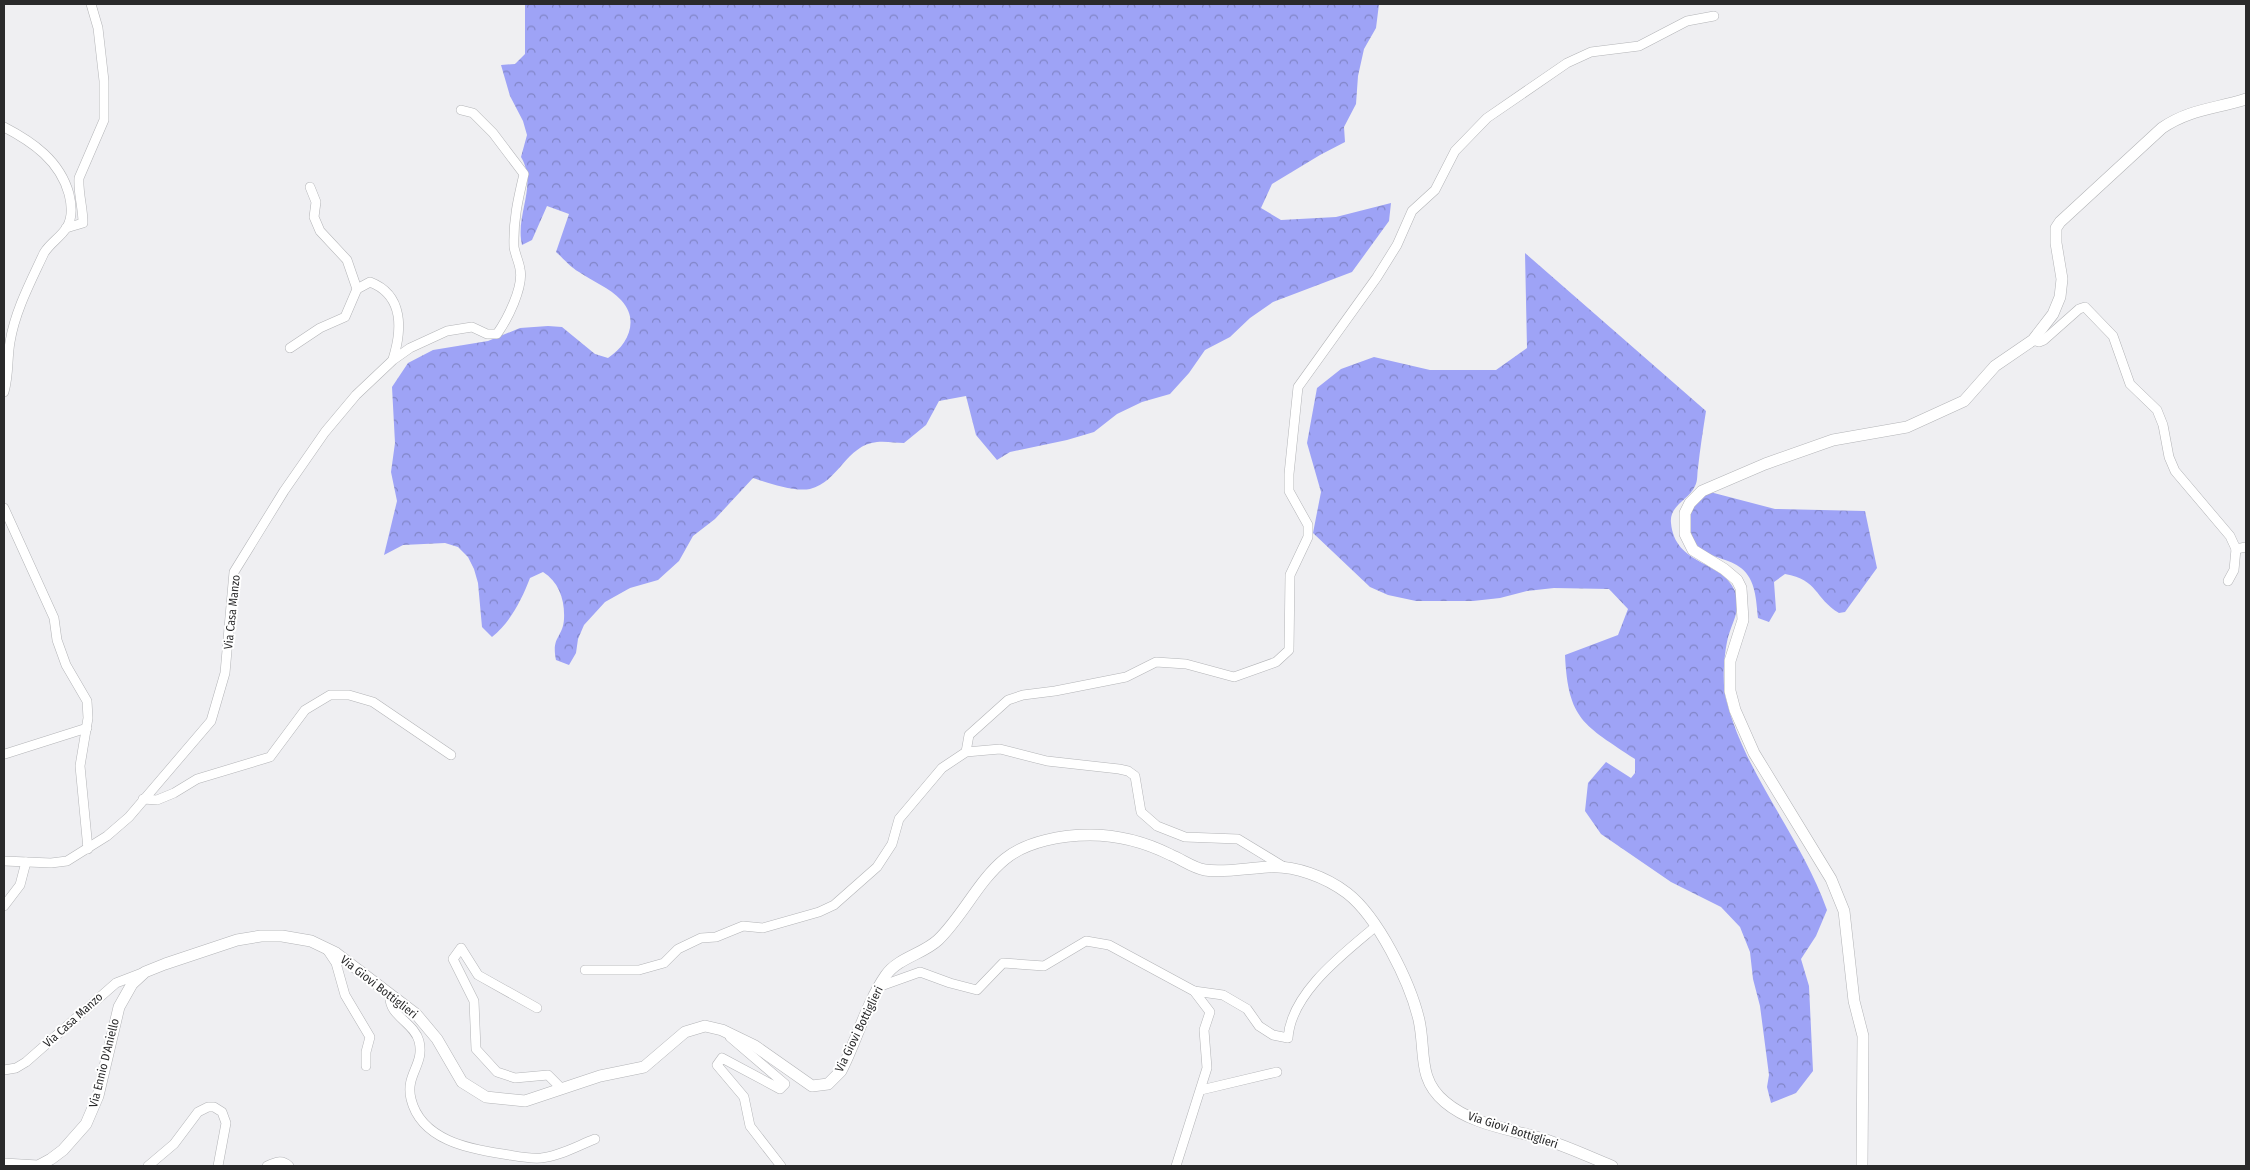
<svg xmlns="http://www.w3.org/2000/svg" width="2250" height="1170" viewBox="0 0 2250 1170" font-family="'Fira Sans Condensed',sans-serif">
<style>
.forest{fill:url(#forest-crowns)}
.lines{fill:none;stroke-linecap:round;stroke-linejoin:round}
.minor-casing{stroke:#b3b4b7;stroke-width:10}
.tertiary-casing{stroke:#b3b4b7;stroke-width:12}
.minor{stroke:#fff;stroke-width:9}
.tertiary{stroke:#fff;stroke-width:11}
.labels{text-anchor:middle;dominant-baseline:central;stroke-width:4;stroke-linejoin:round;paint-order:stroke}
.street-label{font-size:12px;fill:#2a2a2b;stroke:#fff}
</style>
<defs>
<pattern id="forest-crowns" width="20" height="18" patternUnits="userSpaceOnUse" patternTransform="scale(1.25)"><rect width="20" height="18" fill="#9ea3f6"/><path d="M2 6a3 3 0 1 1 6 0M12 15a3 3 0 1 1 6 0" fill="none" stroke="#8185c7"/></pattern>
</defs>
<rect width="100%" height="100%" fill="#efeff2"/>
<!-- forest -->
<g class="forest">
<path d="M 525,4 L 1379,4 L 1376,28 L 1364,49 L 1358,76 L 1356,104 L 1344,127 L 1345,142 L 1320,155 L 1272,184 L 1261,208 L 1281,220 L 1336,217 L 1391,203 L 1389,221 L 1352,272 L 1273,302 L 1250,318 L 1230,337 L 1205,350 L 1189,373 L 1170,394 L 1142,402 L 1117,414 L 1094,432 L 1067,440 L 1010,452 L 997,460 L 976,435 L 966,396 L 939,401 L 926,425 L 904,443 C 896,443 886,441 877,442 C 846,445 839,482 810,489 C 794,492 768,483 753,478 L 715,519 L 693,536 L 679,561 L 658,580 L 630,588 L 605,602 L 584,625 L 578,639 L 576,653 L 569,665 L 556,660 C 551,636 563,638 564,619 C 565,600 559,582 543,572 L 530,578 C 522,599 510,623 492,637 L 482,627 L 478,583 L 474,569 L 468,557 L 458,547 L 445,543 L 403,545 L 384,555 L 397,501 L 391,472 L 395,443 L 392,387 L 408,363 L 433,350 L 488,341 L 520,328 L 548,326 L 562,327 L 595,354 L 608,358 C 628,345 640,320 621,300 C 610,288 592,281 579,272 C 570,267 563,258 556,252 L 569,214 L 547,206 L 532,240 L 522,245 C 515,214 538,186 521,157 L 527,135 L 523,121 L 510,96 L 501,65 L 515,64 L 525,54 Z"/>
<path d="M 1525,253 L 1706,411 C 1703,430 1700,449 1698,468 C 1697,473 1698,481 1695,486 C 1689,500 1669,505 1671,523 C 1675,566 1722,560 1735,591 C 1743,609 1730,625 1727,642 C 1724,656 1722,685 1726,699 C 1745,775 1801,836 1827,910 L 1816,936 L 1801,959 L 1809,986 L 1813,1071 L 1796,1093 L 1771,1103 L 1767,1087 L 1769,1075 L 1760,1006 L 1753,979 L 1750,952 L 1740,927 L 1721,907 L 1671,882 L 1601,834 L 1585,811 L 1588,783 L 1606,762 L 1631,778 L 1635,773 L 1635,759 C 1584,725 1568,720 1565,655 L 1618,635 L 1628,609 L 1609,589 L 1554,588 L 1527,591 L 1500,598 L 1473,601 L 1416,601 L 1388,595 L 1370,587 L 1313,533 L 1321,492 L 1307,443 L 1317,388 L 1341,369 L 1374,357 L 1430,370 L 1496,370 L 1527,348 Z"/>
<path d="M 1710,492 L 1775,509 L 1865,511 L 1877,568 L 1845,612 L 1839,613 C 1814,598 1819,580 1785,574 L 1774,582 L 1776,610 L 1769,622 L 1758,618 C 1756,600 1756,580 1741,568 C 1730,559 1713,558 1702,550 C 1688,540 1685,513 1697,500 C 1699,497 1706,494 1710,492 Z"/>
</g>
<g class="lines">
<defs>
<g id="minor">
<path d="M 4,127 C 33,142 60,161 69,194 C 72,206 73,217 67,227 C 61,237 50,243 44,253 C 31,281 15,311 10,342 C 7,359 9,375 4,392"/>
<path d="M 66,228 L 83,223 C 83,208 78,193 79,178 L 104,120 L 104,81 L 98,28 L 91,4"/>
<path d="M 357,289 L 370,282 C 404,295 402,330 393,359"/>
<path d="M 2033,340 L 2039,342 L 2044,340 L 2079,309 L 2085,307 L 2113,336 L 2130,384 L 2157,410 L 2163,425 L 2169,457 L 2175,471 L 2230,536 L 2236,549 L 2246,547"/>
<path d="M 290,348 L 320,328 L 345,317 L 357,289 L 347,260 L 320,231 L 314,217 L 316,202 L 310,187"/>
<path d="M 4,508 L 54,618 L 57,640 L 66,665 L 87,701 L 88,718 L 80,766 L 88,849"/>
<path d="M 2228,581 L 2234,570 L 2236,549"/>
<path d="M 966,752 L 969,735 L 1008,700 L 1023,695 L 1055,691 L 1126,677 L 1156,662 L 1186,664 L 1234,677 L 1276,662 L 1289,650 L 1290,575 L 1308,537 L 1308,525 L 1289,491 L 1289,474 L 1298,387 L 1377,277 L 1397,245 L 1412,211 L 1435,190 L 1455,151 L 1487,118 L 1567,63 L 1591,52 L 1639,46 L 1687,21 L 1714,16"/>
<path d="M 5,754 L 87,728"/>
<path d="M 143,799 L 157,800 L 174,793 L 197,779 L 270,757 L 305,710 L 330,695 L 349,695 L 373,702 L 451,755"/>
<path d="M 4,861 L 51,863 L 67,861 L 107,836 L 129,817 L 211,721 L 225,673 L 234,572 L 284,491 L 325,432 L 356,395 L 393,360 L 410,348 L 447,331 L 472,327 L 487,334 L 497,334 C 507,320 524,287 520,269 C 519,262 515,254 514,247 C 513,221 518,199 524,174 L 493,133 L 473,113 L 461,110"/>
<path d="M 4,906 L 20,885 L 26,862"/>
<path d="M 326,948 L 336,963 L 345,995 L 370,1037 L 366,1052 L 366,1066"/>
<path d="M 585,970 L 639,970 L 664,963 L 678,949 L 701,938 L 716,937 L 743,926 L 763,928 L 819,912 L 834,905 L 877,867 L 892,844 L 899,819 L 942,768 L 966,752 L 1000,749 L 1047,761 L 1119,769 L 1128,771 L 1135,776 L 1141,812 L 1157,826 L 1185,837 L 1238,839 L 1284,867"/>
<path d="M 878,987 L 920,972 L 950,983 L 977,990 L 1003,963 L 1044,966 L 1086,941 L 1109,945 L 1194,991 L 1210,1012 L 1204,1030 L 1207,1068 L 1176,1166"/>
<path d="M 1194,991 L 1223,995 L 1247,1009 L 1259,1026 L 1273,1035 L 1288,1038 C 1291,993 1343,954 1375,927"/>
<path d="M 390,995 C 388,1016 414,1022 419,1041 C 425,1065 405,1074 411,1099 C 421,1140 469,1149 503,1154 C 516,1156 528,1159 541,1158 C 560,1156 577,1146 595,1139"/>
<path d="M 537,1008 L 478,975 L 461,948 L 453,959 L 474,1001 L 476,1049 L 497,1072 L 515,1078 L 548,1075 L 561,1088"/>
<path d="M 730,1037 L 785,1084 L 780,1089 L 722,1058 L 717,1065 L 744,1097 L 750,1126 L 781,1166"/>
<path d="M 4,1070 L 16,1068 L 26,1062 L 116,983 L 142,973"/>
<path d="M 1201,1090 L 1277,1072"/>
<path d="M 148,1166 L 174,1144 L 198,1112 L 208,1107 L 214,1107 L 222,1112 L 226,1123 L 218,1166"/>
<path d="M 267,1166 C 275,1162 282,1159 289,1166"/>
</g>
<g id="tertiary">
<path d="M 4,1164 L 38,1166 L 51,1159 L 63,1150 L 86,1124 L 98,1096 L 119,1007 L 132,984 L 145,972 L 165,964 L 237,940 L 261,936 L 282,936 L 311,941 L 336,953 L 416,1014 L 437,1039 L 462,1082 L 486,1097 L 525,1101 L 600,1076 L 644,1067 L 685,1032 L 705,1026 L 722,1030 L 755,1046 L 812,1086 L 828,1084 L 841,1071 C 857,1040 866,1004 886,975 C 898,958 923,954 938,940 C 963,916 978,881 1005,859 C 1027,841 1063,835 1090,835 C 1120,835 1145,842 1171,855 C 1183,860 1193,868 1205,870 C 1225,873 1247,868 1268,867 C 1294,865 1326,877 1347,893 C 1378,917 1410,982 1419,1020 C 1426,1052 1417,1079 1445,1102 C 1472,1125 1511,1129 1543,1139 C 1567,1146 1589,1157 1612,1166"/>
<path d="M 1862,1166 L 1863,1036 L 1854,1001 L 1844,911 L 1831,879 L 1754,753 L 1735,710 L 1730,691 L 1730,661 L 1743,620 L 1741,588 L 1737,580 L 1724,569 L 1693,550 L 1685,534 L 1685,513 L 1690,503 L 1702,491 L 1765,464 L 1833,440 L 1907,427 L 1964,401 L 1995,366 L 2033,340 L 2053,314 L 2060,297 L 2062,279 L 2056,243 L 2056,228 L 2060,222 L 2162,128 C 2190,109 2215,109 2246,99"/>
</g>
</defs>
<!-- minor casing -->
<use href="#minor" class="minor-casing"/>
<!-- tertiary casing -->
<use href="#tertiary" class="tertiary-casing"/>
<!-- minor -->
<use href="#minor" class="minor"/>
<!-- tertiary -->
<use href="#tertiary" class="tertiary"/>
</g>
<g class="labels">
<!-- street labels -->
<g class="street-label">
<text transform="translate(232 612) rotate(-84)">Via Casa Manzo</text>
<text transform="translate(379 987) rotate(38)">Via Giovi Bottiglieri</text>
<text transform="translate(73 1020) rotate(-42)">Via Casa Manzo</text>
<text transform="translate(859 1029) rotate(-64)">Via Giovi Bottiglieri</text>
<text transform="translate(104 1063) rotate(-76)">Via Ennio D'Aniello</text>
<text transform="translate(1513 1130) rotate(18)">Via Giovi Bottiglieri</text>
</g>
</g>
<!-- border -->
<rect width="2250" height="1170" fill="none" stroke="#2a2a2b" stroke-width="10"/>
</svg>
